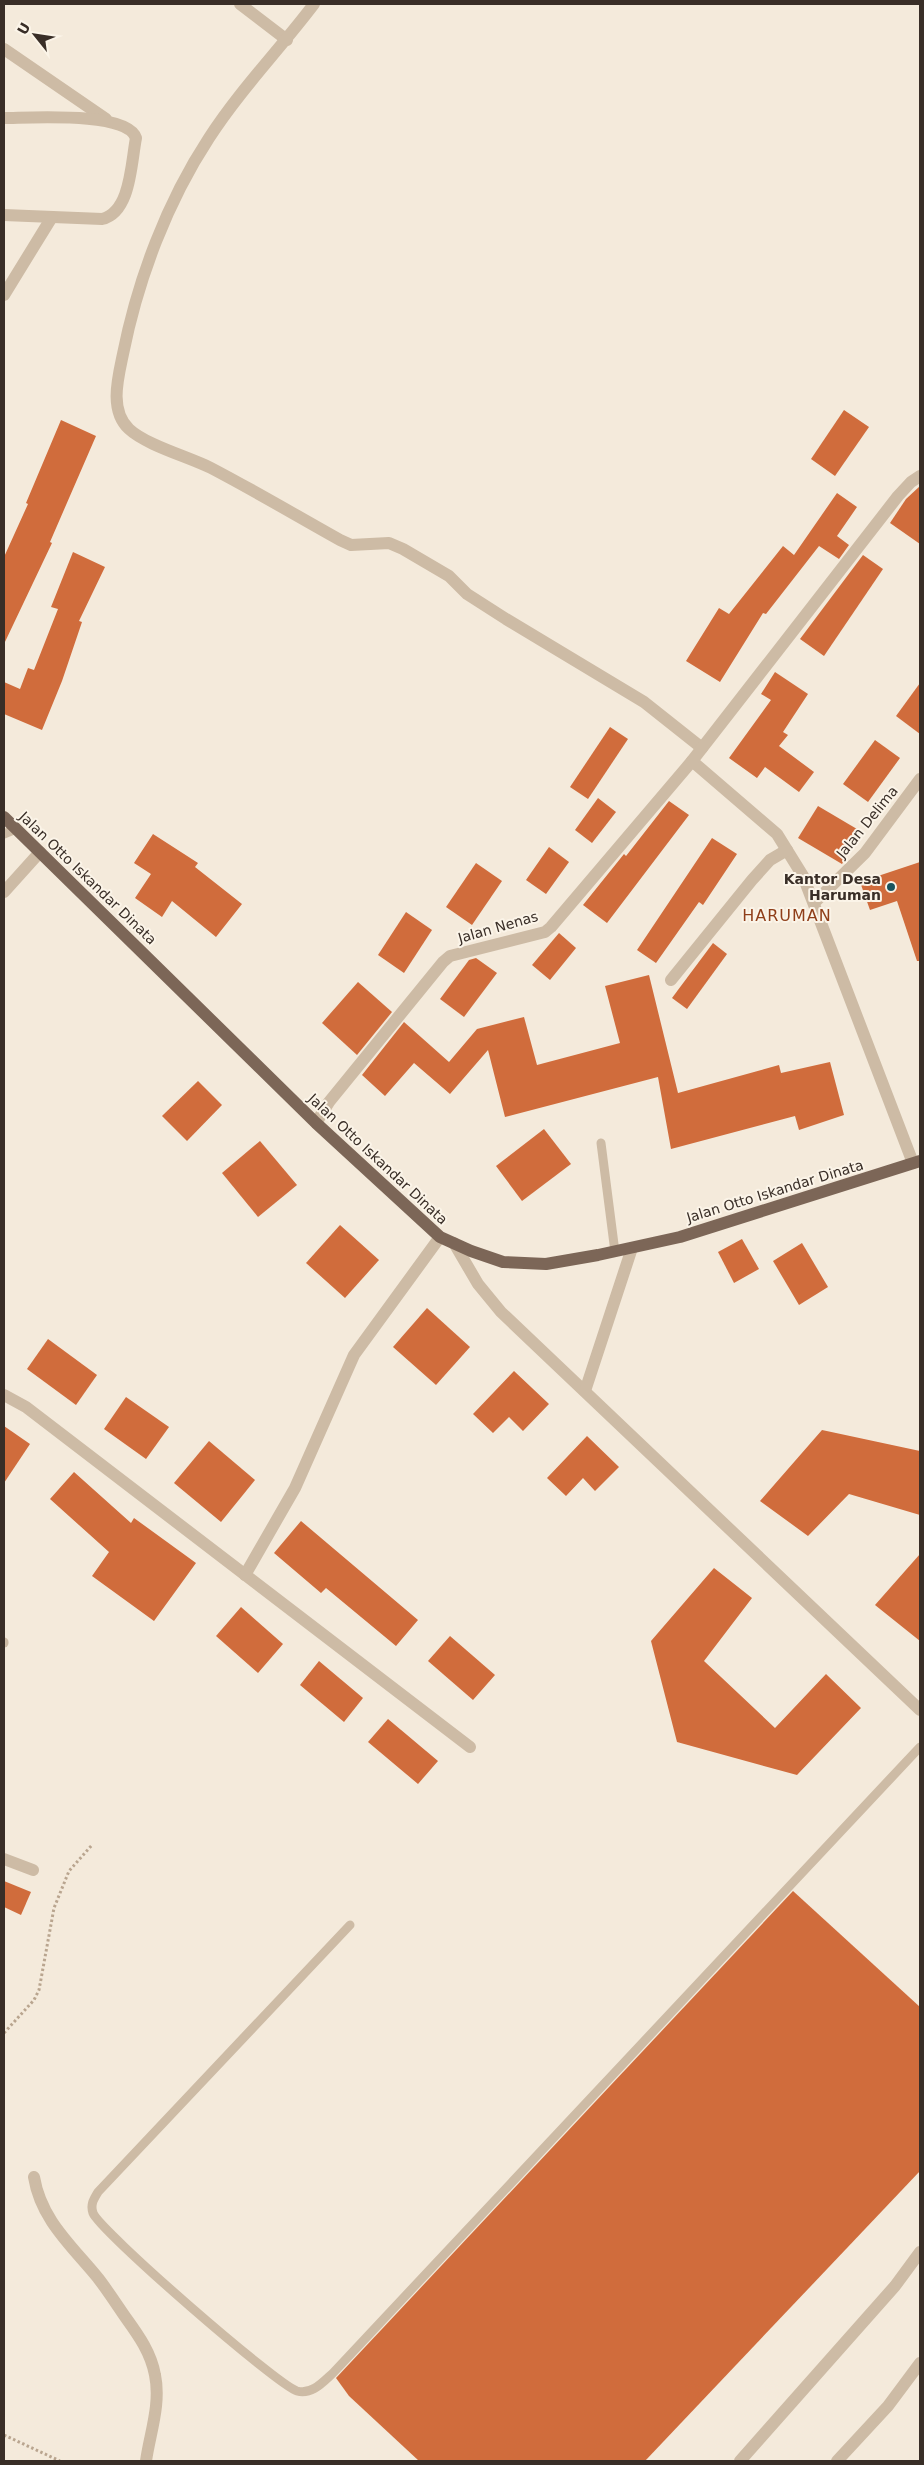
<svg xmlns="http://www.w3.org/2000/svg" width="924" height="2465" viewBox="0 0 924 2465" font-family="'DejaVu Sans',sans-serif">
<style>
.building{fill:#d06c3c}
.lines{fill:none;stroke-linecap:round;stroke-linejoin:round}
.path{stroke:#b9a58f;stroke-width:3;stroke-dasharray:2.5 2.5;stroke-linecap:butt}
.lane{stroke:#cdbba5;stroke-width:9}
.street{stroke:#cdbba5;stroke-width:12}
.primary{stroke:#7c6657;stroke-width:12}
.poi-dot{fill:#19545e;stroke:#fbf4e8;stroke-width:2}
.labels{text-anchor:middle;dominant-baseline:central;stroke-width:4;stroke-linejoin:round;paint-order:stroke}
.street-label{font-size:14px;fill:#392e27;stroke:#fbf4e8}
.poi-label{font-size:14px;font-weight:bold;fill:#392e27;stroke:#fbf4e8;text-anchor:end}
.quarter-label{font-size:16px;letter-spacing:1px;fill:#8f3e19;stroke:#fbf4e8}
</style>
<rect width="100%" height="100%" fill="#f4eadb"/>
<!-- building -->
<g class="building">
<path d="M 844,410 L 869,427 L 835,476 L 811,459 Z"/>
<path d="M 61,420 L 96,436 L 50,542 L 52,543 L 4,644 L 4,557 L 28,504 L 26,503 Z"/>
<path d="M 920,486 L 920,544 L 890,523 L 906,499 Z"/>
<path d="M 837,493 L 857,507 L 837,536 L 849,545 L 839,559 L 819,546 L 766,614 L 763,613 L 720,682 L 686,661 L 719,608 L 729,614 L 783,546 L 794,555 Z"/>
<path d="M 73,552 L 105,567 L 79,621 L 82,622 L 62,681 L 42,730 L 4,714 L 4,682 L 20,689 L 28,668 L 34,670 L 58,609 L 51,607 Z"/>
<path d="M 863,555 L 883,569 L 824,656 L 800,639 Z"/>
<path d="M 775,672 L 808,694 L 783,732 L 788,735 L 779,746 L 814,772 L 799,792 L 765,767 L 757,778 L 729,758 L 771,700 L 761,694 Z"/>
<path d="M 920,683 L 920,734 L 896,716 Z"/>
<path d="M 610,727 L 628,739 L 588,799 L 570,787 Z"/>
<path d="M 875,740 L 900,758 L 868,802 L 843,784 Z"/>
<path d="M 598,798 L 616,812 L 592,843 L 575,830 Z"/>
<path d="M 669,801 L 689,815 L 607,923 L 583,905 L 624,854 L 626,856 Z"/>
<path d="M 818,806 L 862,832 L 842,864 L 798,838 Z"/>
<path d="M 153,834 L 198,863 L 195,867 L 242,904 L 216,937 L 172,901 L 162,917 L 135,898 L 151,874 L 134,863 Z"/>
<path d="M 712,838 L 737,854 L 703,905 L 699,902 L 656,963 L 637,950 Z"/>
<path d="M 549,847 L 569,862 L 546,894 L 526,880 Z"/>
<path d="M 920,862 L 920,961 L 917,961 L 897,901 L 870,910 L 860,882 Z"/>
<path d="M 476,863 L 502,881 L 472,925 L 446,907 Z"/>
<path d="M 406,912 L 432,930 L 404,973 L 378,955 Z"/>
<path d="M 559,933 L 576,948 L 550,980 L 532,965 Z"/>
<path d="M 713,943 L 727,954 L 687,1009 L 672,998 Z"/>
<path d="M 476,958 L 497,973 L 464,1017 L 440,999 L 469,960 Z"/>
<path d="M 649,975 L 678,1093 L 779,1065 L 781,1073 L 830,1062 L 844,1115 L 799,1130 L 795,1116 L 671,1149 L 658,1077 L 505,1117 L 488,1050 L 450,1094 L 414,1063 L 385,1096 L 362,1075 L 404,1022 L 449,1062 L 477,1029 L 524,1017 L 537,1065 L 620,1043 L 605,986 Z"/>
<path d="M 358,982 L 392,1012 L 357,1055 L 322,1023 Z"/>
<path d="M 198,1081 L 222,1105 L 187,1141 L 162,1116 Z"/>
<path d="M 544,1129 L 571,1164 L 522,1201 L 496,1166 Z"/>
<path d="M 260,1141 L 297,1185 L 258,1217 L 222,1173 Z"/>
<path d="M 340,1225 L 379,1260 L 345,1298 L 306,1263 Z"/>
<path d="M 742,1239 L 759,1269 L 734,1283 L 718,1252 Z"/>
<path d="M 802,1243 L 828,1287 L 799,1305 L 773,1261 Z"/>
<path d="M 427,1308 L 470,1347 L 436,1385 L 393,1347 Z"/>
<path d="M 48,1339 L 97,1375 L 76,1405 L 27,1369 Z"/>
<path d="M 514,1371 L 549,1404 L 523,1431 L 509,1417 L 493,1433 L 473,1414 Z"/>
<path d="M 126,1397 L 169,1427 L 146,1459 L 104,1429 Z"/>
<path d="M 4,1426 L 30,1444 L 4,1483 Z"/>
<path d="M 822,1430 L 920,1451 L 920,1515 L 849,1494 L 808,1536 L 760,1501 Z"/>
<path d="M 587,1436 L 619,1467 L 595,1491 L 583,1478 L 566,1496 L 547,1478 Z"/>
<path d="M 209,1441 L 255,1480 L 221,1522 L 174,1483 Z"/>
<path d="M 74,1472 L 131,1523 L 134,1518 L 196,1563 L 154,1621 L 92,1576 L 109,1552 L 50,1499 Z"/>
<path d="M 301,1521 L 418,1620 L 396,1646 L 326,1588 L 321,1593 L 274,1553 Z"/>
<path d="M 920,1554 L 920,1641 L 875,1605 Z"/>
<path d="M 714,1568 L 752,1598 L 704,1661 L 775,1728 L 826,1674 L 861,1708 L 797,1775 L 677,1742 L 651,1641 Z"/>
<path d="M 241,1607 L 283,1644 L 258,1673 L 216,1636 Z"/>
<path d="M 450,1636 L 495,1675 L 473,1700 L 428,1661 Z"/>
<path d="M 319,1661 L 363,1698 L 344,1722 L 300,1685 Z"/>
<path d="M 388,1719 L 438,1761 L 418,1784 L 368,1742 Z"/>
<path d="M 4,1881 L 31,1892 L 21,1915 L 4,1907 Z"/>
<path d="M 793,1891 L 920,2007 L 920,2171 L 645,2461 L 419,2461 L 349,2396 L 336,2378 Z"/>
</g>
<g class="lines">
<!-- path -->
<g class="path">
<path d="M 4,2033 L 34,2000 L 39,1990 L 54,1908 L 69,1871 L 92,1845"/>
<path d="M 4,2435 L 60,2461"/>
</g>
<!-- lane -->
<g class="lane">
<path d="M 4,834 L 16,829"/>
<path d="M 601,1143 L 615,1252"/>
<path d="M 4,1642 L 4,1643"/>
<path d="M 350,1925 L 98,2192 C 94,2199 90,2204 93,2213 C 99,2230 277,2385 297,2391 C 312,2395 323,2382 333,2373 L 920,1747"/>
</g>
<!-- street -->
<g class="street">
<path d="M 240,4 L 287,40"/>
<path d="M 314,4 C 280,49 240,90 209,138 C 167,202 138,279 123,354 C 118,378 109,410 129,429 C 146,445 189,457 211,468 C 255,491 297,516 340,540 L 351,545 L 389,543 L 403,549 L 449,576 L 467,594 L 506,619 L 644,702 L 702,748"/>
<path d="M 4,49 L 106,119"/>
<path d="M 4,118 C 29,118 127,111 136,138 C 131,163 131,212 102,219 L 4,215"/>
<path d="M 4,295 L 52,217"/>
<path d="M 692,761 L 777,834 L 803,876 L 913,1163"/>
<path d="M 4,892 L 40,852"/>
<path d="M 814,903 L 865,853 L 920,779"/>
<path d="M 671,980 L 752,880 L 770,860 L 787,850"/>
<path d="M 316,1123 L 329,1102 L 443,962 L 450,956 L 545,932 L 551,927 L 692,761 L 898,496 L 911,482 L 920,476"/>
<path d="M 454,1243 L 478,1284 L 501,1312 L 920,1710"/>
<path d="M 585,1391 L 632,1248"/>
<path d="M 4,1395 L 26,1407 L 470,1747"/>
<path d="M 245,1575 L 295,1488 L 354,1355 L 440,1237"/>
<path d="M 4,1859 L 33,1870"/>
<path d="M 34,2177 C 41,2220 72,2246 98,2278 C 108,2291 117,2305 126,2318 C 139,2336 151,2353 155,2375 C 161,2404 150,2433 146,2461"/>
<path d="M 740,2461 L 895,2286 L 920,2252"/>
<path d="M 837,2461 L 888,2406 L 920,2363"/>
</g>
<!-- primary -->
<path class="primary" d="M 4,817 L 316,1123 L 440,1237 L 471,1251 L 503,1262 L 546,1264 L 598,1255 L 680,1237 L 920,1161"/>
</g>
<!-- markers -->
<circle class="poi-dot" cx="891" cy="887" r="5"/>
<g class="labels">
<!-- street labels -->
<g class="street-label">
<text transform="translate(867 822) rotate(-51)">Jalan Delima</text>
<text transform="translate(88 878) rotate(44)">Jalan Otto Iskandar Dinata</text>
<text transform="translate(498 927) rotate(-16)">Jalan Nenas</text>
<text transform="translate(378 1159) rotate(43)">Jalan Otto Iskandar Dinata</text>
<text transform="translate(775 1191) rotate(-17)">Jalan Otto Iskandar Dinata</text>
</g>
<!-- poi labels -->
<g class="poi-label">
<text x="881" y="879">Kantor Desa<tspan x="881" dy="16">Haruman</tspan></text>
</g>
<!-- quarter labels -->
<g class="quarter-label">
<text x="787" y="915">HARUMAN</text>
</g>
</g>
<!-- border -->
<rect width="924" height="2465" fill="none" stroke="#392e27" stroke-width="10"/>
<!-- north arrow -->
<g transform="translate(35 35) rotate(300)" stroke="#fbf4e8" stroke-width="4" paint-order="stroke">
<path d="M0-4L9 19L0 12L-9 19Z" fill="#392e27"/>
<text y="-8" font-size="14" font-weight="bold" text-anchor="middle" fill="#392e27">U</text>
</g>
</svg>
